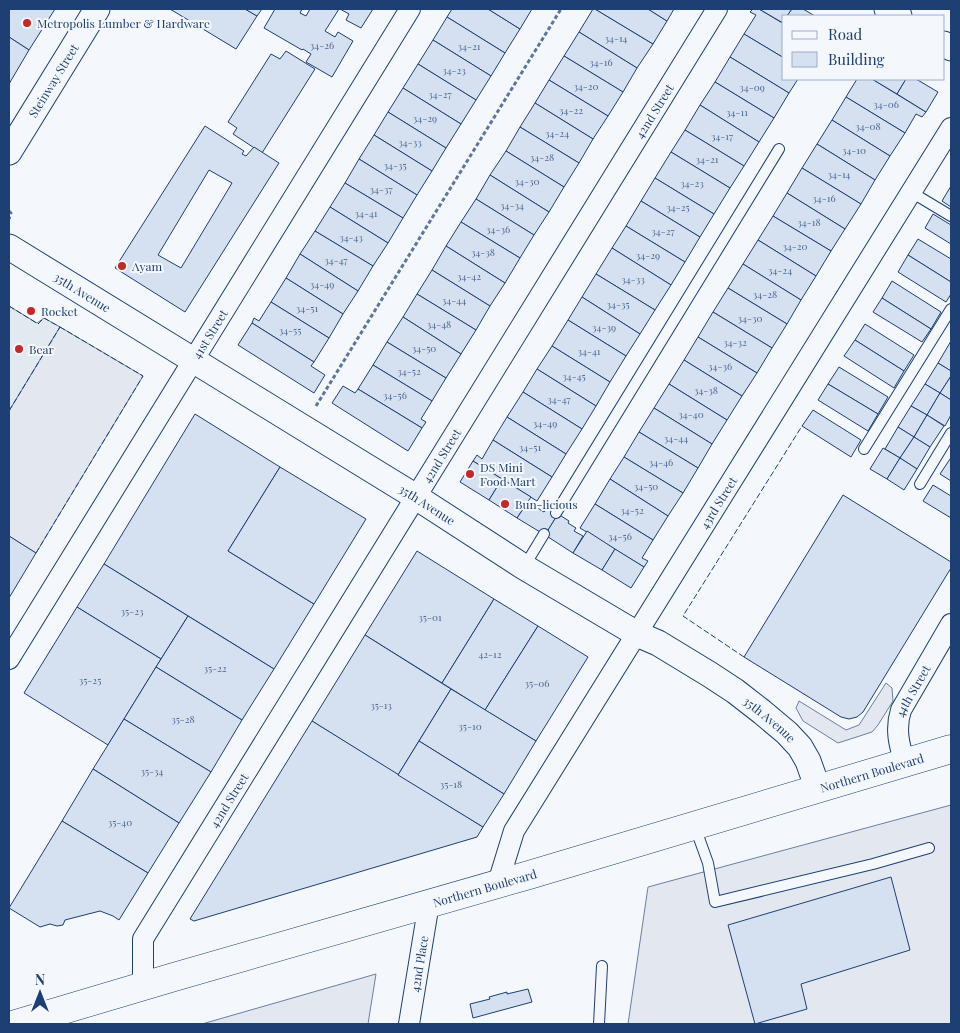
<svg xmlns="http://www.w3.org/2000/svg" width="960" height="1033" viewBox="0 0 960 1033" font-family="'Playfair Display',serif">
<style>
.green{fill:#e3e9f0;stroke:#687fa3}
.parking{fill:#e3e8f0;stroke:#687fa3}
.building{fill:#d5e0f0;stroke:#1d3f73;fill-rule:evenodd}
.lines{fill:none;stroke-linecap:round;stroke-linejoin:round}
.service-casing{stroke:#1d3f73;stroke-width:12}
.minor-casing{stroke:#1d3f73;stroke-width:22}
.tertiary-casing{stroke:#1d3f73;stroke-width:27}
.primary-casing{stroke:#1d3f73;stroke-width:29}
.path{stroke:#5e769c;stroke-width:3;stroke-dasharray:4 2.5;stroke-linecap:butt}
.service{stroke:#f4f7fb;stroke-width:10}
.minor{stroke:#f4f7fb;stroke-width:20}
.tertiary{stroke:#f4f7fb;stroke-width:25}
.primary{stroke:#f4f7fb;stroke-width:28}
.fence{stroke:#1d3f73;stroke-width:1;stroke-dasharray:6 2.5;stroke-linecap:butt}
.poi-dot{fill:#c62828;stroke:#f4f7fb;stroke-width:2}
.labels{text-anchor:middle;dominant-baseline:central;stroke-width:4;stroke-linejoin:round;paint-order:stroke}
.number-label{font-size:10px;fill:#4b6792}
.poi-label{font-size:12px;fill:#1d3f73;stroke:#f4f7fb;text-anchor:start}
.street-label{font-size:12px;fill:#1d3f73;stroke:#f4f7fb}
</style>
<rect width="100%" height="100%" fill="#f4f7fb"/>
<!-- green -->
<path class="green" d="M 9,306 L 37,323 L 44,318 L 60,327 L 9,411 Z"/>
<!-- parking -->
<g class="parking">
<path d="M 60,327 L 143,376 L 36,553 L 9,536 L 9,411 Z"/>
<path d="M 886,683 L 892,688 L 893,701 L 878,725 L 872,732 L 838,743 L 803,721 L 796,708 L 799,701 L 846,730 L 859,725 Z"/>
<path d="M 951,805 L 951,1024 L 628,1024 L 648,887 Z"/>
<path d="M 376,974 L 368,1024 L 202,1024 Z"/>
</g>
<!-- building -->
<g class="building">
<path d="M 9,9 L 55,9 L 29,50 L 9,37 Z"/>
<path d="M 170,9 L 245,9 L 257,16 L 236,49 Z"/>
<path d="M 245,9 L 262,9 L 257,16 Z"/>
<path d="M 275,9 L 302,9 L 300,13 L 306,16 L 310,9 L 339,9 L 325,31 L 335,37 L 338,32 L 353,41 L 332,77 L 306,62 L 311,54 L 303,49 L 302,50 L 264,28 Z"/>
<path d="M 340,9 L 373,9 L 361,28 L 346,20 L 349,14 Z"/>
<path d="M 452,9 L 488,9 L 520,29 L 505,53 L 447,17 Z"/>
<path d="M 488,9 L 532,9 L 520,29 Z"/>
<path d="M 593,9 L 595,9 L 653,44 L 637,68 L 579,32 Z"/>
<path d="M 595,9 L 648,9 L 667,21 L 653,44 Z"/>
<path d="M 648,9 L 674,9 L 667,21 Z"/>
<path d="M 753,9 L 759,9 L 784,24 L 784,58 L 744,34 L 756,15 L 750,12 Z"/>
<path d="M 759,9 L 792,9 L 787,16 L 784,16 L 784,21 L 783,23 Z"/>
<path d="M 792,9 L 803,9 L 815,16 L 787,16 Z"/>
<path d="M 447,17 L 505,53 L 491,76 L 433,40 Z"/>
<path d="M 579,32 L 637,68 L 623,92 L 564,56 Z"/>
<path d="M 744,34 L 784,58 L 784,79 L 798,79 L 789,93 L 730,57 Z"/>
<path d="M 9,37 L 29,50 L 9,84 Z"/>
<path d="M 433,40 L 491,76 L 476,100 L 418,64 Z"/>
<path d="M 286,51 L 315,69 L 262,153 L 233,134 L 237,128 L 228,122 L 271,54 L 280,59 Z"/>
<path d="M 564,56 L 623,92 L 608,116 L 549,80 Z"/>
<path d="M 730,57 L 789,93 L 774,118 L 715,82 Z"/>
<path d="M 418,64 L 476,100 L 461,124 L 403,88 Z"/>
<path d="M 857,79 L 872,79 L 926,112 L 922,117 L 916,114 L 905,133 L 846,97 Z"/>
<path d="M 872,79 L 906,79 L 897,94 Z"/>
<path d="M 906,79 L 916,79 L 938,92 L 926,112 L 897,94 Z"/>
<path d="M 549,80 L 608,116 L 593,139 L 535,103 Z"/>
<path d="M 715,82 L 774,118 L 759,142 L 700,105 Z"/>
<path d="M 403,88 L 461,124 L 446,148 L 388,112 Z"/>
<path d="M 846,97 L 905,133 L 890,156 L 832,120 Z"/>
<path d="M 535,103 L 593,139 L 579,163 L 520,127 Z"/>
<path d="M 700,105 L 759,142 L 744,166 L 685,130 Z"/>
<path d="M 388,112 L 446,148 L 432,171 L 374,135 Z"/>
<path d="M 832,120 L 890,156 L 875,180 L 817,144 Z"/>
<path d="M 205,126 L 244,151 L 242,154 L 246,156 L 254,147 L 279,163 L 185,312 L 115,268 ZM 209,170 L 232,183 L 181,268 L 158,255 Z"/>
<path d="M 520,127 L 579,163 L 564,187 L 506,151 Z"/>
<path d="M 685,130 L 744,166 L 730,188 L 671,152 Z"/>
<path d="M 374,135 L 432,171 L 417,195 L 359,159 Z"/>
<path d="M 817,144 L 875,180 L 861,204 L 802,168 Z"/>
<path d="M 506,151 L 564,187 L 549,212 L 490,175 Z"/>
<path d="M 671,152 L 730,188 L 714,214 L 655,178 Z"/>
<path d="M 359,159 L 417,195 L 403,218 L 345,183 Z"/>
<path d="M 802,168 L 861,204 L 845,229 L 787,193 Z"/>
<path d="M 490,175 L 549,212 L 534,235 L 476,199 Z"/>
<path d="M 655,178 L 714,214 L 700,237 L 641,201 Z"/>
<path d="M 345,183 L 403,218 L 388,243 L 330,207 Z"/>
<path d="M 951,186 L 951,207 L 942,201 Z"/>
<path d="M 787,193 L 845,229 L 831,251 L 773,216 Z"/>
<path d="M 476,199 L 534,235 L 520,258 L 461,222 Z"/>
<path d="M 641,201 L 700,237 L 685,262 L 626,226 Z"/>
<path d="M 330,207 L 388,243 L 373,266 L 315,231 Z"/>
<path d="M 933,214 L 951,225 L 951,244 L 925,228 Z"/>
<path d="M 773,216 L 831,251 L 816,276 L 758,240 Z"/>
<path d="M 461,222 L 520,258 L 505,283 L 446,246 Z"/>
<path d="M 626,226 L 685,262 L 671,285 L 612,248 Z"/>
<path d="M 315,231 L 373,266 L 358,291 L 300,254 Z"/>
<path d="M 918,239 L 951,259 L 951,282 L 908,255 Z"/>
<path d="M 758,240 L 816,276 L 801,300 L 743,264 Z"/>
<path d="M 446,246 L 505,283 L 490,306 L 432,270 Z"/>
<path d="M 612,248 L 671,285 L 655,310 L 596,274 Z"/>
<path d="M 300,254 L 358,291 L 343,314 L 286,278 Z"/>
<path d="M 908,255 L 951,282 L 951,294 L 946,302 L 898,272 Z"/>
<path d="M 743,264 L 801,300 L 787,324 L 728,288 Z"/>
<path d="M 432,270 L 490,306 L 476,330 L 417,294 Z"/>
<path d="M 596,274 L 655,310 L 640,334 L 582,297 Z"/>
<path d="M 286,278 L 343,314 L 329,338 L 271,302 Z"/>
<path d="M 892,281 L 941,312 L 931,329 L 882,298 Z"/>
<path d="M 728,288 L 787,324 L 772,348 L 713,312 Z"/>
<path d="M 417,294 L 476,330 L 461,354 L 403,317 Z"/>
<path d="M 582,297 L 640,334 L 626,356 L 568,320 Z"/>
<path d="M 882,298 L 931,329 L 922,342 L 873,312 Z"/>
<path d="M 271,302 L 329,338 L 314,362 L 252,323 L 254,318 L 259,321 Z"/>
<path d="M 713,312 L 772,348 L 757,373 L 698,337 Z"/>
<path d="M 403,317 L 461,354 L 446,378 L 387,342 Z"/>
<path d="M 568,320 L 626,356 L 610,382 L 552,346 Z"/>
<path d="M 252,323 L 314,362 L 311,366 L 325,375 L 314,393 L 238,345 Z"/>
<path d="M 865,324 L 914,355 L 904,371 L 855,340 Z"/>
<path d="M 698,337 L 757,373 L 742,396 L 684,360 Z"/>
<path d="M 855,340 L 904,371 L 894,388 L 844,356 Z"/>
<path d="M 951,341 L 951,371 L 938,363 Z"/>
<path d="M 387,342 L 446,378 L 432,401 L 373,365 Z"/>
<path d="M 552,346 L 610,382 L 596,406 L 537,369 Z"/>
<path d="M 684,360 L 742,396 L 727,420 L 669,384 Z"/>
<path d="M 938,363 L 951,371 L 951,376 L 940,393 L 925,384 Z"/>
<path d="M 373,365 L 432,401 L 421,419 L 426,422 L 422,428 L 358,389 Z"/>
<path d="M 839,367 L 888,397 L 878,414 L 828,384 Z"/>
<path d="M 537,369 L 596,406 L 582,429 L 523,392 Z"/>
<path d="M 951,376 L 951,400 L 940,393 Z"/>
<path d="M 669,384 L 727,420 L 712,444 L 654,408 Z"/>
<path d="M 828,384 L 878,414 L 868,431 L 818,400 Z"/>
<path d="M 925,384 L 940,393 L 927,415 L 911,406 Z"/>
<path d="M 343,386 L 355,393 L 358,389 L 422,428 L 408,451 L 332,403 Z"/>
<path d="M 523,392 L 582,429 L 566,454 L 507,417 Z"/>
<path d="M 940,393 L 951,400 L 951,415 L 945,426 L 927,415 Z"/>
<path d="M 911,406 L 927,415 L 914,437 L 898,427 Z"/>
<path d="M 654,408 L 712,444 L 698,468 L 639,432 Z"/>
<path d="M 813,410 L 861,440 L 851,457 L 802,426 Z"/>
<path d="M 195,414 L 280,467 L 228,551 L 314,604 L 274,669 L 104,564 Z"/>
<path d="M 927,415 L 944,426 L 930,447 L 914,437 Z"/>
<path d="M 507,417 L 566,454 L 552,477 L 493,440 Z"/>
<path d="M 898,427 L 914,437 L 900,458 L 885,449 Z"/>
<path d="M 639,432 L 698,468 L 683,493 L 624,457 Z"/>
<path d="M 914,437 L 930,447 L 917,469 L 900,458 Z"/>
<path d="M 493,440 L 552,477 L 537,501 L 473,461 L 477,455 L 482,459 Z"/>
<path d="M 883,448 L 900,458 L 887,479 L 870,469 Z"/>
<path d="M 624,457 L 683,493 L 668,516 L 610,479 Z"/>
<path d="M 900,458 L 917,469 L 904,490 L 887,479 Z"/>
<path d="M 950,459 L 951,459 L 951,481 L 940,474 Z"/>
<path d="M 473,461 L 502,479 L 489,500 L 460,482 Z"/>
<path d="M 280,467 L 366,519 L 314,604 L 228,551 Z"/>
<path d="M 502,479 L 531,497 L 517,518 L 489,500 Z"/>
<path d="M 610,479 L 668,516 L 653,540 L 595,504 Z"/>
<path d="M 933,485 L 951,496 L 951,518 L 923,501 Z"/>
<path d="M 843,495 L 951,562 L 951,568 L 863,712 L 857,717 L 849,719 L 841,717 L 744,657 Z"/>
<path d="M 528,502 L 544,512 L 548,507 L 558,514 L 545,535 L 517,518 Z"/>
<path d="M 595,504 L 653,540 L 642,558 L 648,561 L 644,567 L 580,528 Z"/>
<path d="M 558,514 L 569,521 L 568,523 L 576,528 L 574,531 L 583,536 L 573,553 L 545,535 Z"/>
<path d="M 587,531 L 615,549 L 602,570 L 573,553 Z"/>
<path d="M 9,536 L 36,553 L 9,598 Z"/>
<path d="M 615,549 L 644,567 L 631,588 L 602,570 Z"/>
<path d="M 417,551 L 494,599 L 442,683 L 365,635 Z"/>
<path d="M 104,564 L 188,616 L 161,659 L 77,607 Z"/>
<path d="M 494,599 L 538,626 L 485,710 L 442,683 Z"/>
<path d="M 77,607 L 161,659 L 108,745 L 24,693 Z"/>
<path d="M 188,616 L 274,669 L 242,720 L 156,667 Z"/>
<path d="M 538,626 L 588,657 L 536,741 L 485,710 Z"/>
<path d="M 365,635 L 451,689 L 398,775 L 312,721 Z"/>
<path d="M 156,667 L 242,720 L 211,772 L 124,719 Z"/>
<path d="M 451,689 L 536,741 L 504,794 L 419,741 Z"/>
<path d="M 124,719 L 211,772 L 179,823 L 93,769 Z"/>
<path d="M 312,721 L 483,827 L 477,837 L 194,921 L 190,919 Z"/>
<path d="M 419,741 L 504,794 L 483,827 L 398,775 Z"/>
<path d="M 93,769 L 179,823 L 148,873 L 62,821 Z"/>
<path d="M 62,821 L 148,873 L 119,920 L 113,916 L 100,911 L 65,920 L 63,925 L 57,926 L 50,924 L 40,927 L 9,908 Z"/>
<path d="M 891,877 L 910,950 L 801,984 L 807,1009 L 755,1024 L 728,925 Z"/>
<path d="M 528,989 L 532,1002 L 473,1018 L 470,1004 L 490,999 L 489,997 L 507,992 L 507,994 Z"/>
</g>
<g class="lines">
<defs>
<g id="service">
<path d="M 911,192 L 951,216"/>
<path d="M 864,449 L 951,309"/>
<path d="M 920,484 L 951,433"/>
<path d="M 556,513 L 779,149"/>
<path d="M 524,567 L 544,534"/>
<path d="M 695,827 L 708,863 L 715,902 L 873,864 L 929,848"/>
<path d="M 599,1024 L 602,966"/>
</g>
<g id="minor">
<path id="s1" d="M 9,659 L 410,9"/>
<path id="s2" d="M 905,763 C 899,745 895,729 901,710 L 951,624"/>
<path id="s3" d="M 498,883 L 514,831 L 951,128"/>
<path id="s4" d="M 143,987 L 143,939 L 717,9"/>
<path id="s5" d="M 409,1024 L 429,903"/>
</g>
<g id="tertiary">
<path d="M 887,9 L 899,16"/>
<path d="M 944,44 L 951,48"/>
<path id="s6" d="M 9,152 L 97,9"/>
<path id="s7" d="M 9,247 L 416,497 L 524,567 L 637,634 L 658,643 L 709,674 L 735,691 L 762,712 L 787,733 L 800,747 L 808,761 L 818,789"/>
</g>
<g id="primary">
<path id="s8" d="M 16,1024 L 174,977 L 529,875 L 951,749"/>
</g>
</defs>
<!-- service casing -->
<use href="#service" class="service-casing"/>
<!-- minor casing -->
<use href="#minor" class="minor-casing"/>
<!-- tertiary casing -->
<use href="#tertiary" class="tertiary-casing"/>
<!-- primary casing -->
<use href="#primary" class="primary-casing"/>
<!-- path -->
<g class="path">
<path d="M 9,211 L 11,213 L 9,219"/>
<path d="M 316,406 L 561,9"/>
</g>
<!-- service -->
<use href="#service" class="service"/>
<!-- minor -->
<use href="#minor" class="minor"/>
<!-- tertiary -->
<use href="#tertiary" class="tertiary"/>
<!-- primary -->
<use href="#primary" class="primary"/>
<!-- fence -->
<g class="fence">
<path d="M 9,306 L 38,324 L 44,318 L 60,327 L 9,411"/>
<path d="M 36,553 L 143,376 L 60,327"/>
<path d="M 744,657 L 683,616 L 802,426"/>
</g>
</g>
<!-- markers -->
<g class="poi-dot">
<circle cx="27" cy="23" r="5"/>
<circle cx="122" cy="266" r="5"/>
<circle cx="31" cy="311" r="5"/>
<circle cx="19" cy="349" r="5"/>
<circle cx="470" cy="474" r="5"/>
<circle cx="505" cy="504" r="5"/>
</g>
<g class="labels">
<!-- number labels -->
<g class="number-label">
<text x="616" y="38">34-14</text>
<text x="322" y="45">34-26</text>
<text x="469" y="46">34-21</text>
<text x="601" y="62">34-16</text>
<text x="454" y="70">34-23</text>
<text x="586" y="86">34-20</text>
<text x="752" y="87">34-09</text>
<text x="440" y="94">34-27</text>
<text x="886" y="104">34-06</text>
<text x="571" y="110">34-22</text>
<text x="737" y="112">34-11</text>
<text x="425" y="118">34-29</text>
<text x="868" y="126">34-08</text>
<text x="557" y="133">34-24</text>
<text x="722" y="136">34-17</text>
<text x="410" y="142">34-33</text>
<text x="854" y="150">34-10</text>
<text x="542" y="157">34-28</text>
<text x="707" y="159">34-21</text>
<text x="395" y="165">34-35</text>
<text x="839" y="174">34-14</text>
<text x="527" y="181">34-30</text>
<text x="692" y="183">34-23</text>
<text x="381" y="189">34-37</text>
<text x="824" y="198">34-16</text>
<text x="512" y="205">34-34</text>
<text x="678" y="207">34-25</text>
<text x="366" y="213">34-41</text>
<text x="809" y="222">34-18</text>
<text x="498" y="229">34-36</text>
<text x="663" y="231">34-27</text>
<text x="351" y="237">34-43</text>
<text x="795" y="246">34-20</text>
<text x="483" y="252">34-38</text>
<text x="648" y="255">34-29</text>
<text x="336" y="260">34-47</text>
<text x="780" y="270">34-24</text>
<text x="469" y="276">34-42</text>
<text x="633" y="279">34-33</text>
<text x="322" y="284">34-49</text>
<text x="765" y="294">34-28</text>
<text x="454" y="300">34-44</text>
<text x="618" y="304">34-35</text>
<text x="307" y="308">34-51</text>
<text x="750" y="318">34-30</text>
<text x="439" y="324">34-48</text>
<text x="604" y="327">34-39</text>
<text x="290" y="330">34-55</text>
<text x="735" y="342">34-32</text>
<text x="424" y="348">34-50</text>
<text x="589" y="351">34-41</text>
<text x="720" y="366">34-36</text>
<text x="409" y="371">34-52</text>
<text x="574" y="376">34-45</text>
<text x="706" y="390">34-38</text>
<text x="395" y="395">34-56</text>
<text x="559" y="399">34-47</text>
<text x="691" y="414">34-40</text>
<text x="545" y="423">34-49</text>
<text x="676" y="438">34-44</text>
<text x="530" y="447">34-51</text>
<text x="661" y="462">34-46</text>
<text x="646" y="486">34-50</text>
<text x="632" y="510">34-52</text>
<text x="620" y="536">34-56</text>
<text x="132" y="611">35-23</text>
<text x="430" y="617">35-01</text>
<text x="490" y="654">42-12</text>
<text x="215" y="668">35-22</text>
<text x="90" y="680">35-25</text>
<text x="537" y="683">35-06</text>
<text x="381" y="705">35-13</text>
<text x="183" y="719">35-28</text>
<text x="470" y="726">35-10</text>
<text x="152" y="771">35-34</text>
<text x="451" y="784">35-18</text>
<text x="120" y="822">35-40</text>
</g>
<!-- poi labels -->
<g class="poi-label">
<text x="37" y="23">Metropolis Lumber &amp; Hardware</text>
<text x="132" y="266">Ayam</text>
<text x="41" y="311">Rocket</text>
<text x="29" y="349">Bear</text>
<text x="480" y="467">DS Mini<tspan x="480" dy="14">Food Mart</tspan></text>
<text x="515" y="504">Bun-licious</text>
</g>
<!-- street labels -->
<g class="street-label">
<text stroke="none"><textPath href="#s6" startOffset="84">Steinway Street</textPath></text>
<text stroke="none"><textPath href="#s4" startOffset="1021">42nd Street</textPath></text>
<text stroke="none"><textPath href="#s7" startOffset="86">35th Avenue</textPath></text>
<text stroke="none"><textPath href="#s1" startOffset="382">41st Street</textPath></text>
<text stroke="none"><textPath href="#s4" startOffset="616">42nd Street</textPath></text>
<text stroke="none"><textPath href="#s3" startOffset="441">43rd Street</textPath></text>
<text stroke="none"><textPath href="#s7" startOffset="491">35th Avenue</textPath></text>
<text stroke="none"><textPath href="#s2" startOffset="76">44th Street</textPath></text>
<text stroke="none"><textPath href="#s7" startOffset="896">35th Avenue</textPath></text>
<text stroke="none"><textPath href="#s8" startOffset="892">Northern Boulevard</textPath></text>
<text stroke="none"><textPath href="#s4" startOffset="211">42nd Street</textPath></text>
<text stroke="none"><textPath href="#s8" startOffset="488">Northern Boulevard</textPath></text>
<text stroke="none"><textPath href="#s5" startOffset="61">42nd Place</textPath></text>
</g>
</g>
<!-- border -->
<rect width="960" height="1033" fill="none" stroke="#1d3f73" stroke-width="20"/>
<!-- legend -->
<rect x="782" y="15" width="162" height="65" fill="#f4f7fb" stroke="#9eadc5"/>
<rect x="792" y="31" width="25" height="8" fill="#f4f7fb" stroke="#9eadc5"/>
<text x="828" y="40" font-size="15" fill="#1d3f73">Road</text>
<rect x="792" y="52" width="25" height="15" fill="#d5e0f0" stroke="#9eadc5"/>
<text x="828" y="65" font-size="15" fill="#1d3f73">Building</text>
<!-- north arrow -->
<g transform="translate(40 993)" stroke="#f4f7fb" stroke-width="4" paint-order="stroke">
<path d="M0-4L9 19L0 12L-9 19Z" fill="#1d3f73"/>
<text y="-8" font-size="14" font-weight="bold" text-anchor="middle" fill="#1d3f73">N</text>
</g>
</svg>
